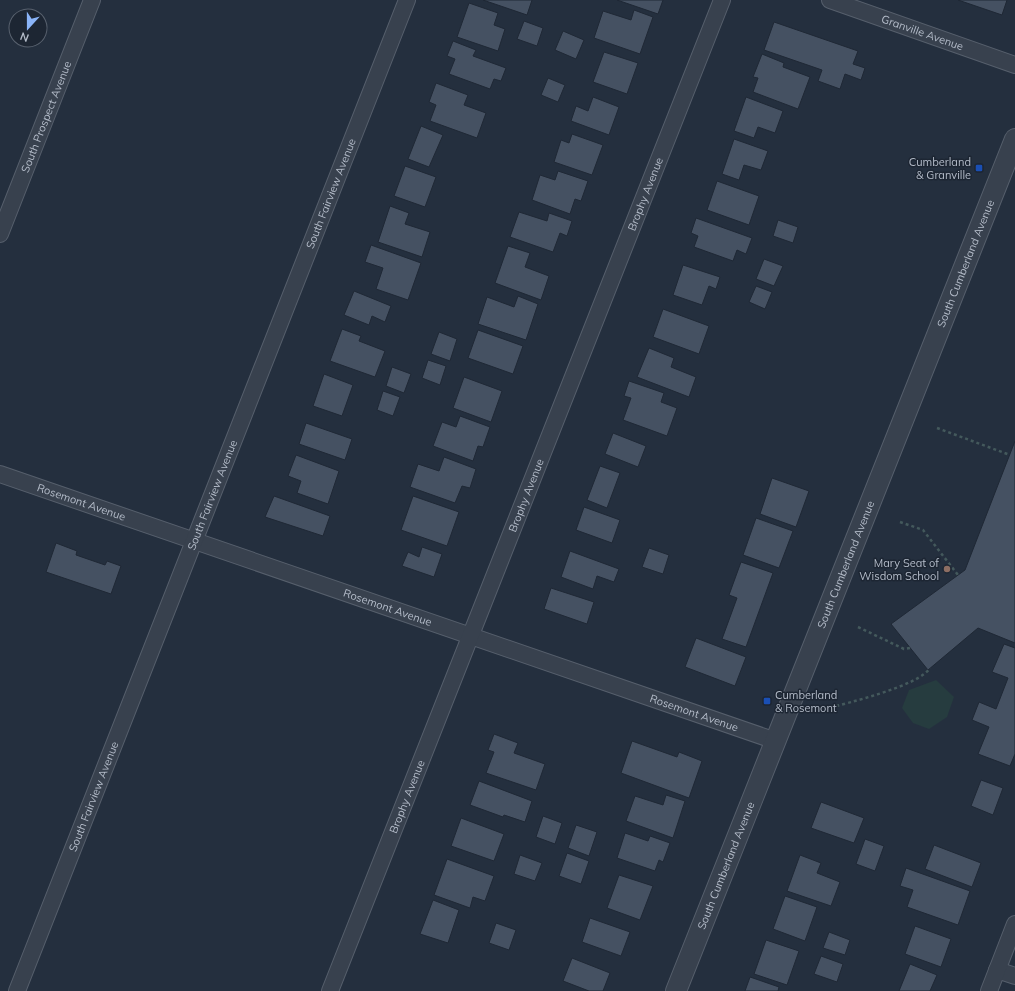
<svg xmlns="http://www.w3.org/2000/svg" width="1015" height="991" viewBox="0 0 1015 991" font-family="Mulish,sans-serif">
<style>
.green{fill:#263c3f}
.building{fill:#455162;stroke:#1f2835}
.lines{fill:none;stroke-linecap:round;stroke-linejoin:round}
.minor-casing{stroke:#565f6c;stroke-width:18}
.tertiary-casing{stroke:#565f6c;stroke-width:22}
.path{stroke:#44595c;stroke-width:2.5;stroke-dasharray:3 3;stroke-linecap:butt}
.minor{stroke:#38414e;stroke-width:16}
.tertiary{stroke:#38414e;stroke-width:20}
.transit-dot{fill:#1a4fb4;stroke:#1d2633;stroke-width:1.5}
.education-dot{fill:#8d6e63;stroke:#1d2633;stroke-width:1.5}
.labels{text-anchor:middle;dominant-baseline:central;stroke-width:3;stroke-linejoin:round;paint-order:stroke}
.street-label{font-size:11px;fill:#b4bcc9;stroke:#1d2633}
.poi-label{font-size:11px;fill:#b4bcc9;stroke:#1d2633;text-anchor:end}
</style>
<rect width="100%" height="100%" fill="#242f3e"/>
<!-- green -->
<path class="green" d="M 936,680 L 954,697 L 947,717 L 929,729 L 913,723 L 902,708 L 909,690 Z"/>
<!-- building -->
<g class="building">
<path d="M 483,0 L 532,0 L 527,15 Z"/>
<path d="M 617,0 L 663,0 L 658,14 Z"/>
<path d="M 958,0 L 1007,0 L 1002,15 Z"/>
<path d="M 469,3 L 498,13 L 494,25 L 505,29 L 498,51 L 457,37 Z"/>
<path d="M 634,10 L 653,17 L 640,54 L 594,38 L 603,11 L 631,20 Z"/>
<path d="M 524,21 L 543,28 L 537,46 L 517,39 Z"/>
<path d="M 774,22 L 858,51 L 853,64 L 865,68 L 861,80 L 845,74 L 840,89 L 818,81 L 822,70 L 764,50 Z"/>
<path d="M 563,31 L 584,40 L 576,59 L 555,50 Z"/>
<path d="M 453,41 L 476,50 L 473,56 L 506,68 L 501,81 L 494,79 L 490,89 L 449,74 L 455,59 L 447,56 Z"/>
<path d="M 604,52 L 638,63 L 627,94 L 593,82 Z"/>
<path d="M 762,54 L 784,63 L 783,67 L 810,77 L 798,109 L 753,92 L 758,78 L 753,77 Z"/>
<path d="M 548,78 L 565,85 L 558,102 L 541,95 Z"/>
<path d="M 436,83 L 468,95 L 464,105 L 486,113 L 477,138 L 430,121 L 436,105 L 429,102 Z"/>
<path d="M 593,97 L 619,107 L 609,135 L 571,121 L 576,106 L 588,111 Z"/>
<path d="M 746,97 L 783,111 L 775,133 L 758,127 L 754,138 L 734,131 Z"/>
<path d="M 421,126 L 443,135 L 429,167 L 408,159 Z"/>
<path d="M 572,134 L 603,145 L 592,175 L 554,162 L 561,140 L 569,143 Z"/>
<path d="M 734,139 L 768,151 L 761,170 L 744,165 L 739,180 L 722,174 Z"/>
<path d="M 405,166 L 436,177 L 425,207 L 394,196 Z"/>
<path d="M 558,171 L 588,181 L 581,201 L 575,199 L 570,214 L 532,200 L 540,175 L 555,180 Z"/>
<path d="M 717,181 L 759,196 L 749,225 L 707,210 Z"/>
<path d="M 390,206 L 409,213 L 405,224 L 430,232 L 422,257 L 378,242 Z"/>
<path d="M 519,212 L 547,221 L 549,213 L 572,221 L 567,236 L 560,233 L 553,252 L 510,237 Z"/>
<path d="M 696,218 L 752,238 L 746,254 L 737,250 L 733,261 L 694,247 L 698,236 L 691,233 Z"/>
<path d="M 778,220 L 798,227 L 793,243 L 773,236 Z"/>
<path d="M 371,245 L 421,263 L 408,300 L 376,289 L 383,268 L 365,262 Z"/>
<path d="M 508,246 L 530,253 L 525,267 L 549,276 L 541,300 L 495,283 Z"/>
<path d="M 764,259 L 783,266 L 774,286 L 756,279 Z"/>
<path d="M 683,265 L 720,277 L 716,289 L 709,286 L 702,305 L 673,295 Z"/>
<path d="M 756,286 L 772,292 L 765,309 L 749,302 Z"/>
<path d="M 354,291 L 391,306 L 385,322 L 372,316 L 369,325 L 344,315 Z"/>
<path d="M 518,296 L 538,304 L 526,340 L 478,324 L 487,297 L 514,307 Z"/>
<path d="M 663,309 L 709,326 L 699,354 L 653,337 Z"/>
<path d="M 342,329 L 361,336 L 359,341 L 385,351 L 375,377 L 330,361 Z"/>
<path d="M 478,330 L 523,346 L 513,374 L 468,358 Z"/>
<path d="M 439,332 L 457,339 L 450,361 L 431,354 Z"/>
<path d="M 649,348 L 674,358 L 671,367 L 696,377 L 689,397 L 637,377 Z"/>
<path d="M 428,360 L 446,366 L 440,385 L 422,378 Z"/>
<path d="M 392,367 L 411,374 L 404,393 L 386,386 Z"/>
<path d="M 324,374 L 353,385 L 342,416 L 313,406 Z"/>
<path d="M 464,377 L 502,391 L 491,422 L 453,408 Z"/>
<path d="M 629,381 L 664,393 L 661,402 L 677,408 L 667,436 L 623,420 L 631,398 L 624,396 Z"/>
<path d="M 383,391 L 400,397 L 393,416 L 377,410 Z"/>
<path d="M 460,416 L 490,427 L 483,447 L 478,446 L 473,461 L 433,446 L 442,422 L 456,427 Z"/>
<path d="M 306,423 L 352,439 L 345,460 L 299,444 Z"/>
<path d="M 613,433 L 646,446 L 638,467 L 605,454 Z"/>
<path d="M 1015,441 L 1015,643 L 978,628 L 928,670 L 891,624 L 965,570 Z"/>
<path d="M 296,455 L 339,471 L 328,504 L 297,493 L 301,481 L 288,476 Z"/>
<path d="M 444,457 L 476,469 L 470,488 L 462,486 L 455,503 L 410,487 L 418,464 L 439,471 Z"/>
<path d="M 600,466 L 620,473 L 607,508 L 587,500 Z"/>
<path d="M 772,478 L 809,491 L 796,527 L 760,514 Z"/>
<path d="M 274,496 L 330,516 L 323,536 L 265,517 Z"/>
<path d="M 413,496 L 459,512 L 447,546 L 401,530 Z"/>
<path d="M 584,507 L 620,520 L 612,543 L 576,530 Z"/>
<path d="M 756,518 L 793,531 L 779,568 L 743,555 Z"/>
<path d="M 56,543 L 77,551 L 76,555 L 105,565 L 107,561 L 121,566 L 111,594 L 46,572 Z"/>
<path d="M 422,547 L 442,554 L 434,577 L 402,566 L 408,552 L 419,557 Z"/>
<path d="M 649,548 L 669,555 L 663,574 L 642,567 Z"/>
<path d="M 570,551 L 619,569 L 614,582 L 597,576 L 593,589 L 561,577 Z"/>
<path d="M 741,562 L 773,573 L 746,647 L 722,639 L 737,598 L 729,595 Z"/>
<path d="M 551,588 L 594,602 L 587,624 L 544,609 Z"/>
<path d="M 696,638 L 746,657 L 735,686 L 685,667 Z"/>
<path d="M 1004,644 L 1015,648 L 1015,754 L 1010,766 L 978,754 L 989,727 L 972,720 L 979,702 L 996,709 L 1008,678 L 992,672 Z"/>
<path d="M 494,734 L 518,743 L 514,753 L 545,764 L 536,790 L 486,773 L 494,752 L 488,750 Z"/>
<path d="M 632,741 L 677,757 L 679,752 L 702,761 L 689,798 L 621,773 Z"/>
<path d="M 981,780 L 1003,788 L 993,815 L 971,806 Z"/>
<path d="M 479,781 L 532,801 L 525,822 L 504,815 L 503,817 L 470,805 Z"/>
<path d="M 666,795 L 685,801 L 673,838 L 626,821 L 635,796 L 663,805 Z"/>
<path d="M 821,802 L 864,818 L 854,843 L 811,828 Z"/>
<path d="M 543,816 L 562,823 L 555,844 L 536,837 Z"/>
<path d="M 461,818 L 504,834 L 494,861 L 451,846 Z"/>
<path d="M 576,825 L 597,832 L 589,856 L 568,848 Z"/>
<path d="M 625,833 L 648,841 L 650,836 L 670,843 L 663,862 L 659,860 L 655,871 L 617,858 Z"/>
<path d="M 865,839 L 884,846 L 875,871 L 856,864 Z"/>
<path d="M 934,845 L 981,863 L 972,887 L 925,869 Z"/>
<path d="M 567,853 L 589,861 L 581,884 L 559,876 Z"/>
<path d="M 520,855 L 542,863 L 535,881 L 514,874 Z"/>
<path d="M 800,855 L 821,863 L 817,873 L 840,882 L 831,906 L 787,891 Z"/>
<path d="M 447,859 L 494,876 L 485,901 L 473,897 L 470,908 L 434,895 Z"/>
<path d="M 906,868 L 970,891 L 958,925 L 907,907 L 913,890 L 900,886 Z"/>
<path d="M 619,875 L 653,886 L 640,920 L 607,908 Z"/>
<path d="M 785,896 L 817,907 L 805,941 L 773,929 Z"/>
<path d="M 433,900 L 459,910 L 448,943 L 420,934 Z"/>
<path d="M 590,918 L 630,932 L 621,956 L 582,942 Z"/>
<path d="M 496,923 L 516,930 L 509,950 L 489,943 Z"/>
<path d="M 915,926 L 951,939 L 941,967 L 905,954 Z"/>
<path d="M 829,932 L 850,940 L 845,955 L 823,948 Z"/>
<path d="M 766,940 L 799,951 L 787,985 L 754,974 Z"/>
<path d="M 821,956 L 843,964 L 837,982 L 814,974 Z"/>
<path d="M 572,958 L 610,973 L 603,991 L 589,991 L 563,981 Z"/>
<path d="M 910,964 L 937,975 L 930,991 L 899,991 Z"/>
<path d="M 750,977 L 779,987 L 778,991 L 745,991 Z"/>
</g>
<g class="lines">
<defs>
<g id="minor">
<path id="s1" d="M 830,0 L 1015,65"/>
<path id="s2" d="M 0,234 L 92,0"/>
<path id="s3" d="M 0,474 L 776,741"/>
<path d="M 997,970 L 1015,976"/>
<path id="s4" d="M 17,991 L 407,0"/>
<path id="s5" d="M 330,991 L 722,0"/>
<path d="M 989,991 L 1015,924"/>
</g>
<g id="tertiary">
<path id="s6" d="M 676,991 L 1015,139"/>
</g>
</defs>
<!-- minor casing -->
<use href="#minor" class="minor-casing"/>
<!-- tertiary casing -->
<use href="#tertiary" class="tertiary-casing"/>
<!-- path -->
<g class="path">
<path d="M 937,428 L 1010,455"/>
<path d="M 900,522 L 923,530 L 958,575"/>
<path d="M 858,627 L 904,649 L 910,648"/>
<path d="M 825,709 C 847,703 919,686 930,668"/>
</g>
<!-- minor -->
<use href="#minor" class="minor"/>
<!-- tertiary -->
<use href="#tertiary" class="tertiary"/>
</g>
<!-- markers -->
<g class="transit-dot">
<rect x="975" y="164" width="8" height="8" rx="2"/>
<rect x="763" y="697" width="8" height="8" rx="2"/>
</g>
<circle class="education-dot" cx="947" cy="569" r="4"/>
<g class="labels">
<!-- street labels -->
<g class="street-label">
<text stroke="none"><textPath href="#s1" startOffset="98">Granville Avenue</textPath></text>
<text stroke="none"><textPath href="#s2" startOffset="126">South Prospect Avenue</textPath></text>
<text stroke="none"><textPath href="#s4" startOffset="857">South Fairview Avenue</textPath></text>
<text stroke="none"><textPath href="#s5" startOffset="857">Brophy Avenue</textPath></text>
<text stroke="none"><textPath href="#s6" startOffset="783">South Cumberland Avenue</textPath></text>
<text stroke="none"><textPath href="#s5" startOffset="533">Brophy Avenue</textPath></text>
<text stroke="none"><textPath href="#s4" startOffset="533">South Fairview Avenue</textPath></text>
<text stroke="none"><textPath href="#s3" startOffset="86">Rosemont Avenue</textPath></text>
<text stroke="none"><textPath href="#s6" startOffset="459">South Cumberland Avenue</textPath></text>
<text stroke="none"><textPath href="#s3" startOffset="410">Rosemont Avenue</textPath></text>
<text stroke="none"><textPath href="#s3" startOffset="734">Rosemont Avenue</textPath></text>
<text stroke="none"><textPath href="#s4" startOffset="209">South Fairview Avenue</textPath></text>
<text stroke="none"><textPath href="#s5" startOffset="209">Brophy Avenue</textPath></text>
<text stroke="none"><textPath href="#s6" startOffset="135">South Cumberland Avenue</textPath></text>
</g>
<!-- poi labels -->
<g class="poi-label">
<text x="971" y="162">Cumberland<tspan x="971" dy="13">&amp; Granville</tspan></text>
<text x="939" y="563">Mary Seat of<tspan x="939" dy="13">Wisdom School</tspan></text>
<text x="775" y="695" text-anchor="start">Cumberland<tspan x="775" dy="13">&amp; Rosemont</tspan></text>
</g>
</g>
<!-- north arrow -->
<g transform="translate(28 28) rotate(201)"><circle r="19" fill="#1d2633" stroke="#59626f"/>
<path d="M0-3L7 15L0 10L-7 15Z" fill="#8ab4f8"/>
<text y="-6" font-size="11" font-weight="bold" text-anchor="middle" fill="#b4bcc9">N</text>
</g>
</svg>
